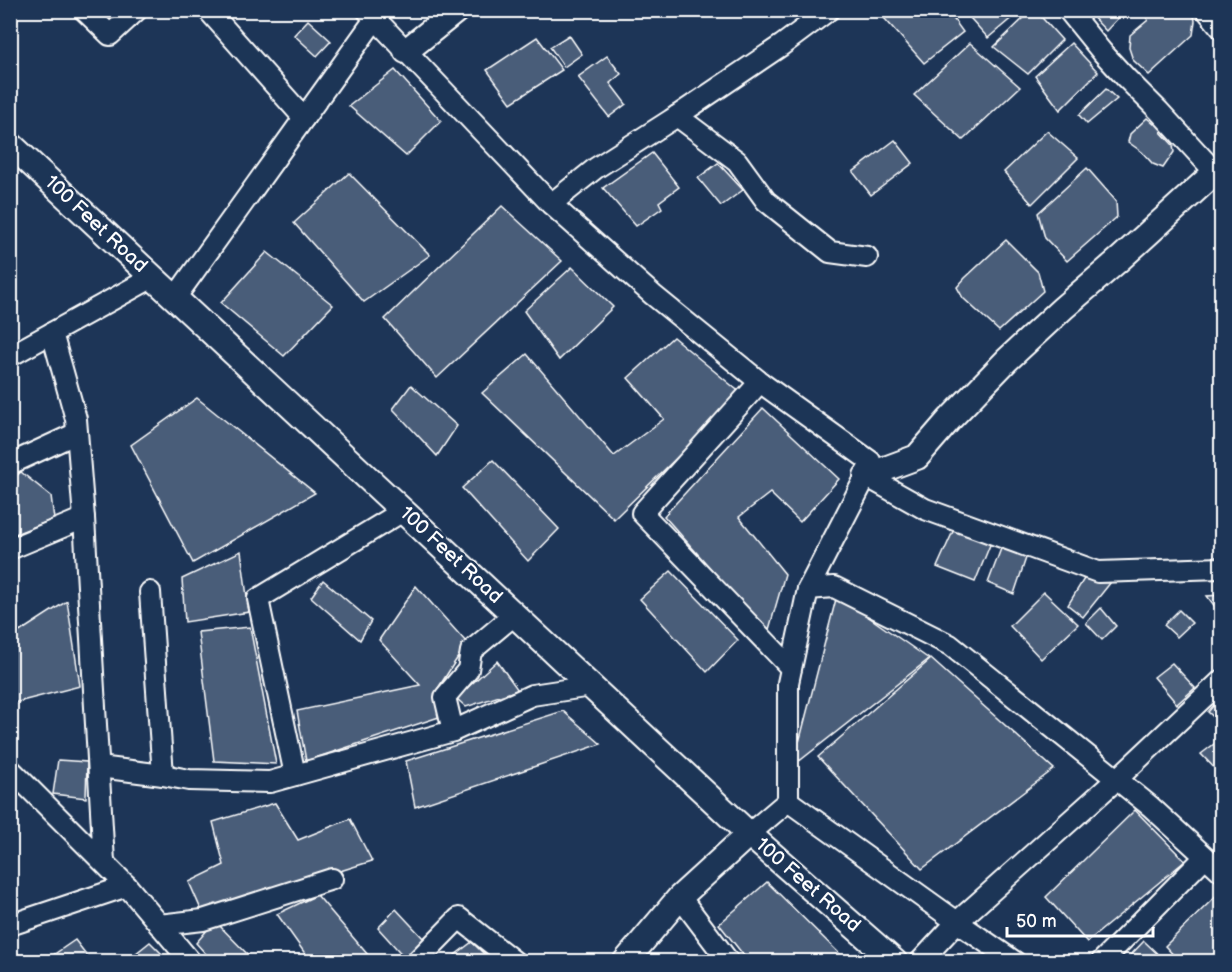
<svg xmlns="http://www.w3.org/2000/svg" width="1232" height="972" viewBox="0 0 1232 972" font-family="'Balsamiq Sans',sans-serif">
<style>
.building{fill:#4a5d79;stroke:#fff;stroke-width:1.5}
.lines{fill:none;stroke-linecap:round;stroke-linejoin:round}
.minor-casing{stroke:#fff;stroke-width:24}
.major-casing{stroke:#fff;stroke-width:28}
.minor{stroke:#1d3557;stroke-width:20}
.major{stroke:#1d3557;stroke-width:24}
.labels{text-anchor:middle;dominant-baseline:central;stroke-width:5;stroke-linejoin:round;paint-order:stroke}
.street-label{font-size:20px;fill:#fff;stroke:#1d3557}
</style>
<rect width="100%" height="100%" fill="#1d3557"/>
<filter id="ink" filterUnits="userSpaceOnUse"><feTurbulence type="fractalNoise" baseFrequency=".0167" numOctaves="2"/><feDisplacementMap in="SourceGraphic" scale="12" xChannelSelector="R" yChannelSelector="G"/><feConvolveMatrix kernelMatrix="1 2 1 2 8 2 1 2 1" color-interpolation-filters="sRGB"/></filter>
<g filter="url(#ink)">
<!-- building -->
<g class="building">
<path d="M 877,10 L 947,10 L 963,32 L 924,63 Z"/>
<path d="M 963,10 L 1021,10 L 988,38 Z"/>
<path d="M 1032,10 L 1035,10 L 1062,40 L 1028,74 L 994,47 Z"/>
<path d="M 1086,10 L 1118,10 L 1121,15 L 1106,31 Z"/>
<path d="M 1154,10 L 1189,10 L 1194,15 L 1195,21 L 1193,35 L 1149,75 L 1133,60 L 1129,48 L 1130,35 L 1148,20 L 1146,17 Z"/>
<path d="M 308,20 L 331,41 L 317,56 L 294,35 Z"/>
<path d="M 569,35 L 582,54 L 564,67 L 550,47 Z"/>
<path d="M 537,37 L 562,70 L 511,103 L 487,70 Z"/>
<path d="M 970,43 L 1020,87 L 963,140 L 914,95 Z"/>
<path d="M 1071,43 L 1098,72 L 1060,110 L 1035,76 Z"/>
<path d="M 607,56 L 621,74 L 610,83 L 626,104 L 609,117 L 578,77 Z"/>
<path d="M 395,70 L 441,121 L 406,156 L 349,106 Z"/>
<path d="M 1106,89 L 1117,99 L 1087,124 L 1079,115 Z"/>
<path d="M 1147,118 L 1154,124 L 1158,122 L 1164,129 L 1161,132 L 1173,145 L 1174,152 L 1163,168 L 1153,164 L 1142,152 L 1128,142 L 1130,134 Z"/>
<path d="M 1047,131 L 1078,158 L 1032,204 L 1004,172 Z"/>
<path d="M 895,140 L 913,163 L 871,195 L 853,172 Z"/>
<path d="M 652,153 L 679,187 L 659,202 L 662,208 L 636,226 L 603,188 Z"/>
<path d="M 718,163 L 743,190 L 721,206 L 698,178 Z"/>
<path d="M 1087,168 L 1116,201 L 1117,217 L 1067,261 L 1045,238 L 1038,213 Z"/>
<path d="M 349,173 L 430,255 L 364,302 L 294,223 Z"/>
<path d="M 502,206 L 562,261 L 437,378 L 385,319 Z"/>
<path d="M 1006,240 L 1038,272 L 1043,291 L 999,331 L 963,298 L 957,287 L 965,278 Z"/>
<path d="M 267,252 L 333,305 L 284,356 L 221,303 Z"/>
<path d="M 572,267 L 613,307 L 559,360 L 524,311 Z"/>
<path d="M 673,337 L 742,394 L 614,519 L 482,393 L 527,354 L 614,456 L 664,419 L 628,378 Z"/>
<path d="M 411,385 L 457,426 L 437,456 L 393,409 Z"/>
<path d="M 197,398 L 315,493 L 193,563 L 131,445 Z"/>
<path d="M 763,408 L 839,479 L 800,522 L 770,493 L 739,517 L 785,574 L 768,633 L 664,516 Z"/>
<path d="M 493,460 L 559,529 L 528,561 L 462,488 Z"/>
<path d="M 21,472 L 51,496 L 54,519 L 10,536 L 10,481 Z"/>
<path d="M 955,527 L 992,540 L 975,582 L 937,567 Z"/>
<path d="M 1002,546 L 1027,555 L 1014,594 L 988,583 Z"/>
<path d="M 241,551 L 249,612 L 185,622 L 182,579 Z"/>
<path d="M 671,571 L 738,640 L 707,672 L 640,599 Z"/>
<path d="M 1085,577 L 1111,582 L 1083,617 L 1068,605 Z"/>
<path d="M 323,580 L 371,621 L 360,640 L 311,597 Z"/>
<path d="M 416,586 L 467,643 L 435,693 L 439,717 L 306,761 L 297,711 L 420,685 L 379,640 Z"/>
<path d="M 1044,592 L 1078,624 L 1041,659 L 1010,626 Z"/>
<path d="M 837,595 L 929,659 L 793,766 Z"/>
<path d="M 1222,595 L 1222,616 L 1207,596 Z"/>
<path d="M 67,601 L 80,686 L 10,704 L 10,638 Z"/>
<path d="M 1101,608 L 1116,626 L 1102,640 L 1086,623 Z"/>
<path d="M 1179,610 L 1192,623 L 1177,637 L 1164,625 Z"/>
<path d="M 250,627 L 276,764 L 214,761 L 198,632 Z"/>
<path d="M 931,659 L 1054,769 L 922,869 L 818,757 Z"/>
<path d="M 497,661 L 518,690 L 466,707 L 456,698 Z"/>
<path d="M 1172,663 L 1195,688 L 1177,704 L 1154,677 Z"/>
<path d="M 1222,696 L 1222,725 L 1208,712 Z"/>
<path d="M 563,711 L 601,744 L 415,807 L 406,761 Z"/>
<path d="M 1222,738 L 1222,776 L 1201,754 Z"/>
<path d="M 58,760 L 87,762 L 86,798 L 53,794 Z"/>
<path d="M 275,803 L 298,840 L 350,819 L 372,861 L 203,914 L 189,882 L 224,865 L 213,822 Z"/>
<path d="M 1135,810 L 1185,861 L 1087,942 L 1046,897 Z"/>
<path d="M 767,882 L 848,962 L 749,962 L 719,924 Z"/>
<path d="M 1222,890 L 1222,962 L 1180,962 L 1165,946 Z"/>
<path d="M 317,895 L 374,962 L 311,962 L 277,914 Z"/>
<path d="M 396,909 L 424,939 L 406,959 L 378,928 Z"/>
<path d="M 215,921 L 255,962 L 213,962 L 196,943 Z"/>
<path d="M 75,940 L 92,962 L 43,962 Z"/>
<path d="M 1144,941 L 1166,962 L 1124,962 Z"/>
<path d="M 150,942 L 170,962 L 125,962 Z"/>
<path d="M 472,942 L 492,962 L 447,961 Z"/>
</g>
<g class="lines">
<defs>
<g id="minor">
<path d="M 84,10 L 110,35 L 137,10"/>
<path d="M 208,10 L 304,118"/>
<path d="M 367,10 L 551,204 L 653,295 L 760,382 L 870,461 L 866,476 L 925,509 L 1098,572 L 1222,568"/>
<path d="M 1068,10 L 1102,52 L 1126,78 L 1159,111 L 1215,172"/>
<path d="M 677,116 L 737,161 L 766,201 L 830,252 L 867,257"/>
<path d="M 551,204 L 596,168 L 671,120 L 782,45 L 829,10"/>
<path d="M 175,298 L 375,19"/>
<path d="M 52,333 L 76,419 L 84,518 L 104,862"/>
<path d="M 10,356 L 153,277"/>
<path d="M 760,382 L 642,513 L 791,668"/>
<path d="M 10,464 L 77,433"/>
<path d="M 10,549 L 84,518"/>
<path d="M 808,589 L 834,587 L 950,645 L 1150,806 L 1222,872"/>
<path d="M 150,592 L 163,775"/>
<path d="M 453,731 L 532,695 L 591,686"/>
<path d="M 99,767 L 163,775 L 189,780 L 270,782 L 453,731 L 445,697 L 468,670 L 471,651 L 514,615"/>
<path d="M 10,769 L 127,886 L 191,962"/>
<path d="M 295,775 L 258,599 L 403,511"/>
<path d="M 788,801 L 957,922 L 1117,779 L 1222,680"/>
<path d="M 788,801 L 788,683 L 808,589 L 866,476"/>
<path d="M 749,834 L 788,801"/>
<path d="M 680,897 L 729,962"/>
<path d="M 10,925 L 127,886"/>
<path d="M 159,925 L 203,920 L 332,879"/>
<path d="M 416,962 L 459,918 L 515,962"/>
<path d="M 920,962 L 957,922 L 1015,962"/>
<path d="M 1101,962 L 1205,857"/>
</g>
<g id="major">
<path d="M 1209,10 L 1222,26"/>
<path d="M 406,51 L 457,10"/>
<path d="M 10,144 L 749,834 L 895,962"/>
<path d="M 866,476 L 917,457 L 949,420 L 1007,360 L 1063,308 L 1121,258 L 1222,166"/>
<path d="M 625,962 L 680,897 L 749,834"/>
</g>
</defs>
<!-- minor casing -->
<use href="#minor" class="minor-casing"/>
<!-- major casing -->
<use href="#major" class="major-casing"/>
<!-- minor -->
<use href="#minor" class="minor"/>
<!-- major -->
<use href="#major" class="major"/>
</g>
</g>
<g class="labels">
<!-- street labels -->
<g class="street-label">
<text transform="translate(96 224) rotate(43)">100 Feet Road</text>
<text transform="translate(451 555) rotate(43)">100 Feet Road</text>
<text transform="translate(808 885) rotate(41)">100 Feet Road</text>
</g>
</g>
<!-- margin -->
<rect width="1232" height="972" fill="none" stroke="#1d3557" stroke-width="36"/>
<rect x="18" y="18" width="1196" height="936" fill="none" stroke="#fff" stroke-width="2" filter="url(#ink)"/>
<!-- scale -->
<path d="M1007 927v9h146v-9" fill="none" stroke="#ffffff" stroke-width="3"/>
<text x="1016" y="927" font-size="18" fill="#ffffff" stroke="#1d3557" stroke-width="4.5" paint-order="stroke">50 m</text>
</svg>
